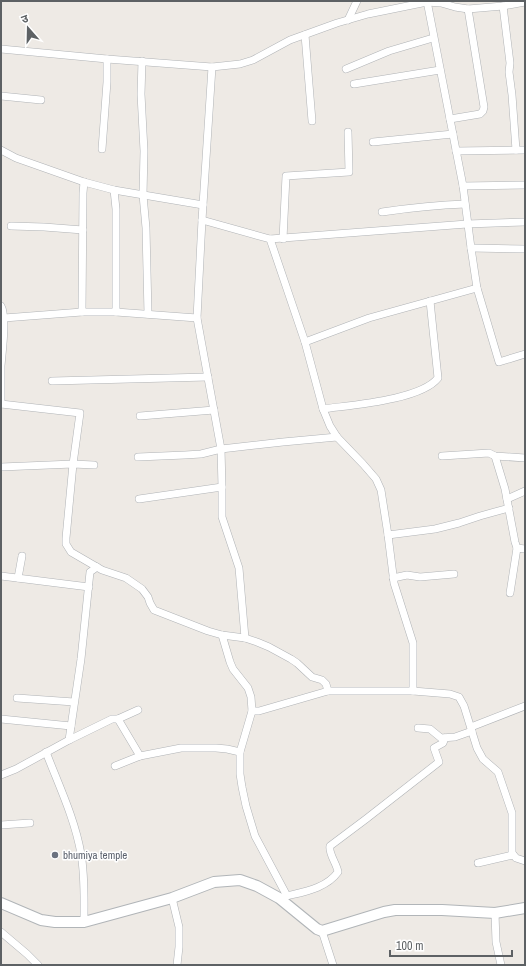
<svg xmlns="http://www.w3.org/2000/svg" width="526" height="966" viewBox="0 0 526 966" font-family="'Archivo Narrow','Noto Sans Devanagari',sans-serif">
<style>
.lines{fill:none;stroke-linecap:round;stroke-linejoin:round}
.street-casing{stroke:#b0b3b6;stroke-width:8}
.secondary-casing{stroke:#b1b5b8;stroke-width:12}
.street{stroke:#fff;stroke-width:7}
.secondary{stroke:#fff;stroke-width:10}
.worship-dot{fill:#6b7280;stroke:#fff;stroke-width:1.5}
.labels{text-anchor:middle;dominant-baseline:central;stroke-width:3;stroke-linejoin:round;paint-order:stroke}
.worship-label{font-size:11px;fill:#5b616d;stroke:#fff;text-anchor:start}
</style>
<rect width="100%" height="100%" fill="#eeeae5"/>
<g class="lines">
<defs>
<g id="street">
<path d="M 427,1 L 463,186 L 471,248 L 477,288 L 499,362 L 525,354"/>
<path d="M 503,6 L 510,63 L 509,72 L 512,95 L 516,150"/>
<path d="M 348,20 L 357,1"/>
<path d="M 305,35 L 312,121"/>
<path d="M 1,49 L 107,59 L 212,67 L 240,64 L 253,60 L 290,40 L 337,23 L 368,14 L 427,2 L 441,3 L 455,7 L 468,9 L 503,6 L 525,2"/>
<path d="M 142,61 L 141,94 L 144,151 L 143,195 L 146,228 L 148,314"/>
<path d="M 212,67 L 202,220 L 197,318 L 221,449 L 222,487 L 222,517 L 239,568 L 245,638"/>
<path d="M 346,69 L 389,51 L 433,38"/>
<path d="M 354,84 L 440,70"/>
<path d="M 1,96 L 41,100"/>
<path d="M 450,119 L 480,114 L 483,111 L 484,107 L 468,9"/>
<path d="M 373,142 L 453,134"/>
<path d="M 102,149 L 107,82 L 107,59"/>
<path d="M 1,150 L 16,158 L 84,182 L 114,190 L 203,205"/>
<path d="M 456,151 L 525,150"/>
<path d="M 463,186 L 525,185"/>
<path d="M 114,190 L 116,209 L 116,312"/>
<path d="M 382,212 C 409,208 437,205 465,204"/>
<path d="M 202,220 L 270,239 L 467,224 L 525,222"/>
<path d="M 11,226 L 44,227 L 83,230"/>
<path d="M 270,239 L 305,342 L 323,409 L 330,426 L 337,437 L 363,464 L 376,479 L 381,490 L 388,535 L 394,583 L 413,643 L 413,691"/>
<path d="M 283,239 L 286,176 L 349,172 L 348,132"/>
<path d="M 471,248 L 525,249"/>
<path d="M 1,306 C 7,316 2,353 1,366 C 1,379 1,391 1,404"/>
<path d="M 82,312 L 83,193 L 84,182"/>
<path d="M 4,318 L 82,312 L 116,312 L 197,318"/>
<path d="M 305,342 L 369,318 L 477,288"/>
<path d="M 52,381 L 208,377"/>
<path d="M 1,404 L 80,413 L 73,464 L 66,538 L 66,544 L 71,552 L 102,570 L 126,578 L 142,589 L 148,597 L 150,603 L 154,610 L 208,631 L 222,635 L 245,638 L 257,642 L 269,647 L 291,659 L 297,663 L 312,677 L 322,680 L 326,684 L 328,691 L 413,691 L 450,694 L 459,697 L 464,706 L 477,748 L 483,759 L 498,772 L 512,813 L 512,853 L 516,858 L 525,861"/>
<path d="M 323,409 C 351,405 421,400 438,378 L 430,301"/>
<path d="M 140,416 L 214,410"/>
<path d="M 442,456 L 489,453 L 495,456 L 525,458"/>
<path d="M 495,456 L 505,489 L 515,542 L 517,548 L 525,549"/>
<path d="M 138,457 L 185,455 L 201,454 L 221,449 L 283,442 L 337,437"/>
<path d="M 1,467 L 73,464 L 94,465"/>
<path d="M 139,499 L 222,487"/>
<path d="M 507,499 L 525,491"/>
<path d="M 388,535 L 435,529 L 459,523 L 480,516 L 509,508"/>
<path d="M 1,576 L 89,587"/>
<path d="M 18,578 L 22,556"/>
<path d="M 393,578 L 407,575 L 420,577 L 454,574"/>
<path d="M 510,593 L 517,548"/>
<path d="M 222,635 L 230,662 L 233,669 L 248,688 L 251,697 L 252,711 L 240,752 L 240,774 L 242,787 L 246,806 L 255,836 L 287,896"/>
<path d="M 17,698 L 74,702"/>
<path d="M 252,711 L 259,711 L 328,691"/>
<path d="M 1,719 L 71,726"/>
<path d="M 118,719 L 140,756"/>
<path d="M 471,727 L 525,706"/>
<path d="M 418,728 L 430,729 L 441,738 L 455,737 L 472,731"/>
<path d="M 69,740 L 81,659 L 90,572 L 97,567"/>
<path d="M 46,752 C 59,786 75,819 81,854 C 85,876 84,899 84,922"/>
<path d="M 115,766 L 140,756 L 181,748 L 216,748 L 227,749 L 240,752"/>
<path d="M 1,775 L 16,769 L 69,740 L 112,719 L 118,719 L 138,710"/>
<path d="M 1,825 L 30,823"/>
<path d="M 478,863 L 513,855"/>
<path d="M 283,897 C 302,892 326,889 338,872 C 337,864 328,853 330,846 L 366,819 L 439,762 L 434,748 L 443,743 L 445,738"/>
<path d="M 172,898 L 179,927 L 179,947 L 177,965"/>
<path d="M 495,913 L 496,942 L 501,965"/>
<path d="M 322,931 L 333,965"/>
<path d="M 1,932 L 27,954 L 38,965"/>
</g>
<path id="secondary" d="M 1,903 L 41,920 L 55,922 L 84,922 L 172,898 L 214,882 L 240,880 L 257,886 L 279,898 L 317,929 L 322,931 L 384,912 L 395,910 L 442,910 L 495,913 L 525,908"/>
</defs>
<!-- street casing -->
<use href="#street" class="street-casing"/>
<!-- secondary casing -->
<use href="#secondary" class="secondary-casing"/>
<!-- street -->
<use href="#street" class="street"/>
<!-- secondary -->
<use href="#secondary" class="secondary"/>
</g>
<!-- markers -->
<circle class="worship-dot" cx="55" cy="855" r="4"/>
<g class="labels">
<!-- worship labels -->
<g class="worship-label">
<text x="63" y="855">bhumiya temple</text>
</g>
</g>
<!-- border -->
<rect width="526" height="966" fill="none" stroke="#5d6164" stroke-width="4"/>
<!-- north arrow -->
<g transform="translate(28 28) rotate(340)" stroke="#ffffff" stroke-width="3" paint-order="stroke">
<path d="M0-3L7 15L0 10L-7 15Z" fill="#5d6164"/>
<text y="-6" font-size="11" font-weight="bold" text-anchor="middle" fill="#5d6164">उ</text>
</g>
<!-- scale -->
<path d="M390 950v6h122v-6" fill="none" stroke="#5d6164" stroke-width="2"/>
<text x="396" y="950" font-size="12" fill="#5d6164" stroke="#ffffff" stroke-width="3" paint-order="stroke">100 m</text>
</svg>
